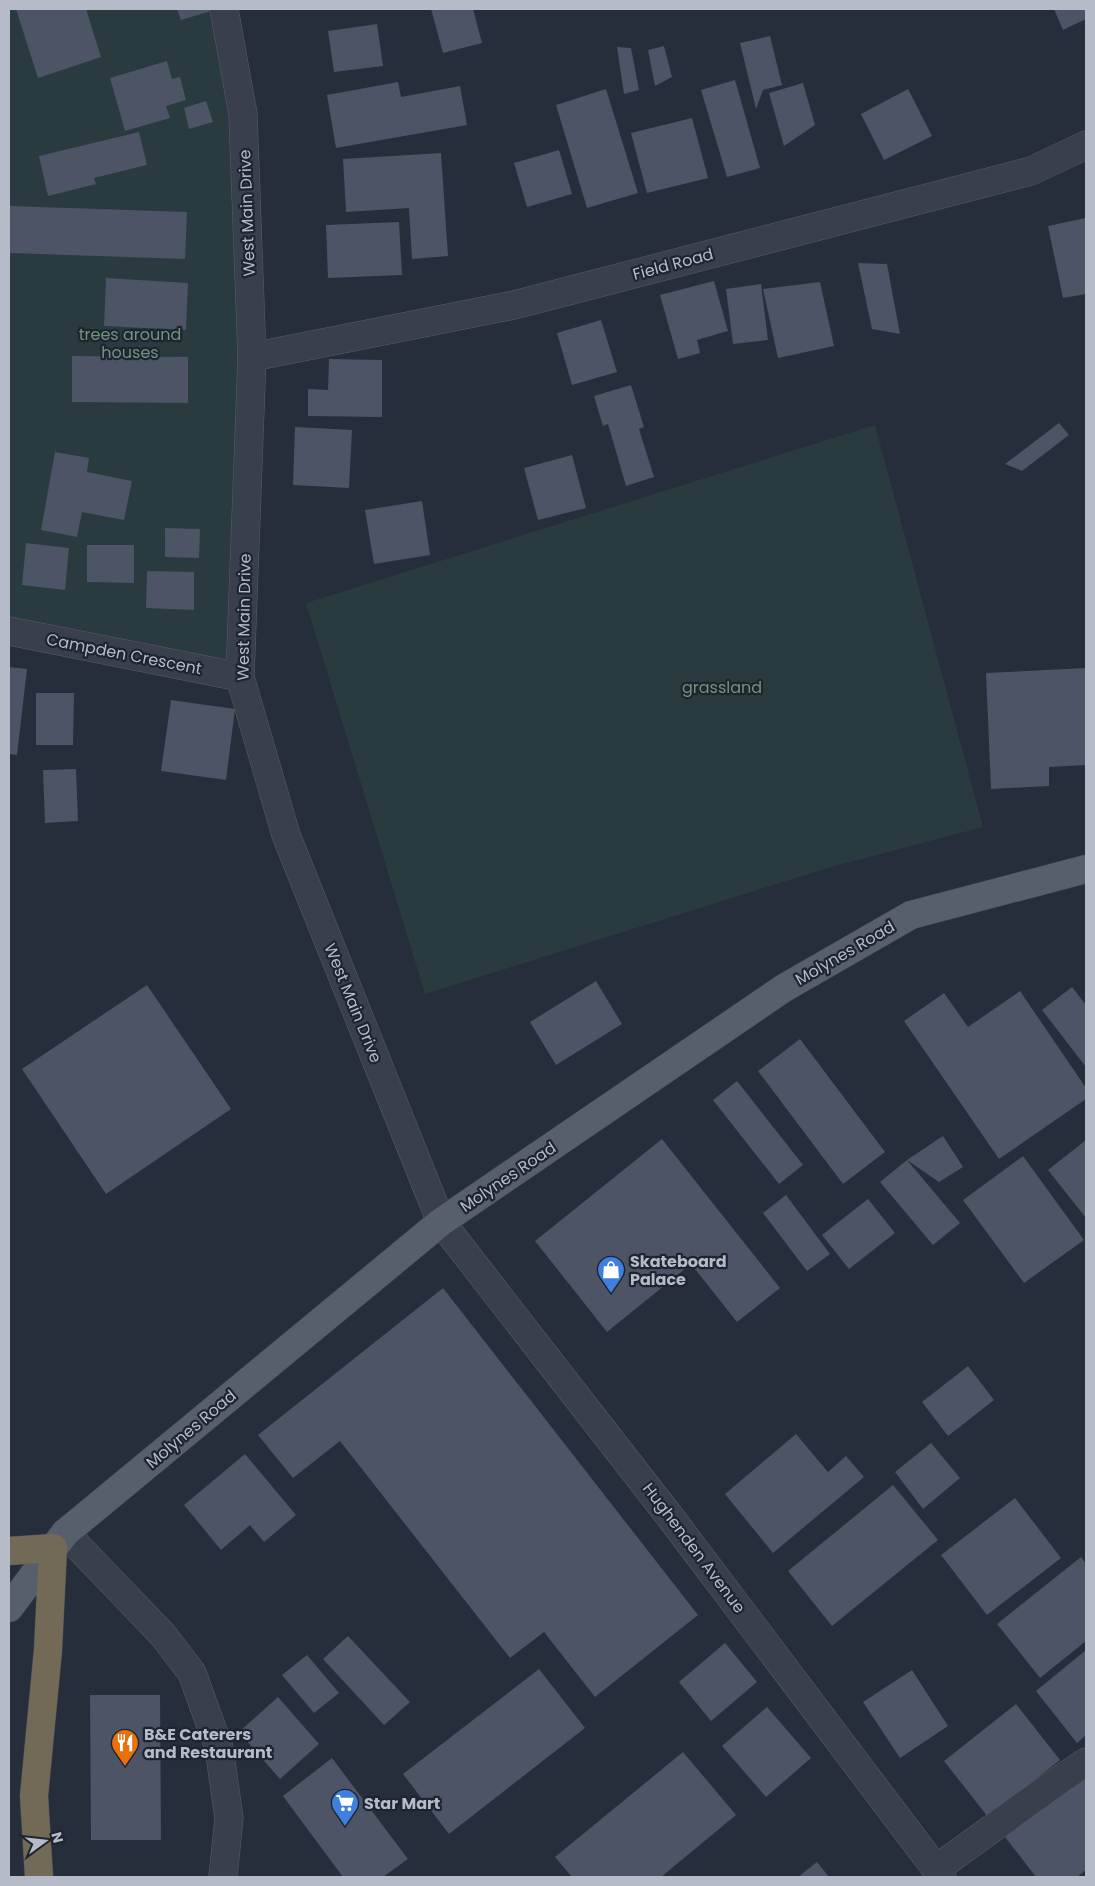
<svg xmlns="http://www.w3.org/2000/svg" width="1095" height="1886" viewBox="0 0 1095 1886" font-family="Poppins,sans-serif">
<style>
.green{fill:#293b3e}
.building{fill:#4c5465}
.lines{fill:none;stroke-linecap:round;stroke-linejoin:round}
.minor-casing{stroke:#575e6a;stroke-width:29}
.major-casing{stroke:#424955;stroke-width:29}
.highway-casing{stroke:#444b57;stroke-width:29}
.minor{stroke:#39404c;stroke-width:28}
.major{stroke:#575f6c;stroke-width:28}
.highway{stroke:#726957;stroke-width:28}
.labels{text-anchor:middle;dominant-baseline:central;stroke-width:4.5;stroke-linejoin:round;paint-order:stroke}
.street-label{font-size:16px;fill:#b5bbc7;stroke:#1e2531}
.park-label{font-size:16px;fill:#6e977a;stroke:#1e2531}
.poi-label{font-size:16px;font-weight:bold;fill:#b5bbc7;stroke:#1e2531;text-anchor:start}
</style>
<rect width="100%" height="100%" fill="#262e3c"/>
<!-- green -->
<g class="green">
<path d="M 9,9 L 220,9 L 243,114 L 240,677 L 9,631 Z"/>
<path d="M 875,425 L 983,827 L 831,867 L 425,994 L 306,603 Z"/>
</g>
<!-- building -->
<g class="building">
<path d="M 16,9 L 86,9 L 101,57 L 38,78 Z"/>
<path d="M 177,9 L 210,9 L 211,11 L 181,20 Z"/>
<path d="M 431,9 L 473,9 L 482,43 L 443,53 Z"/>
<path d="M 1054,9 L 1086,9 L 1086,19 L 1063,30 Z"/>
<path d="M 377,24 L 383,66 L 334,72 L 328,31 Z"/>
<path d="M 770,36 L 782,85 L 763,90 L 756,109 L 740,43 Z"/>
<path d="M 664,46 L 672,77 L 655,86 L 648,50 Z"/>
<path d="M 617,47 L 631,48 L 639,90 L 624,94 Z"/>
<path d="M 167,61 L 172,79 L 180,77 L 186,100 L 166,106 L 170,118 L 125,131 L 110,78 Z"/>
<path d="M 735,80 L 760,168 L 727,177 L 701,90 Z"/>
<path d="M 398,82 L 401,97 L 460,86 L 467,125 L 336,148 L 327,95 Z"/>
<path d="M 803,83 L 815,125 L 784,146 L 769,93 Z"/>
<path d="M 606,89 L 638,193 L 587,208 L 556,105 Z"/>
<path d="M 908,89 L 932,136 L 884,160 L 861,114 Z"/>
<path d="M 206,101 L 213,122 L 189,129 L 184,108 Z"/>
<path d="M 692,118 L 708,178 L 647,193 L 631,133 Z"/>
<path d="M 139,132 L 147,165 L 94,178 L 96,184 L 48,196 L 39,156 Z"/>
<path d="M 559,150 L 572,194 L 527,207 L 514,163 Z"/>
<path d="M 441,153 L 448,256 L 412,259 L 409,208 L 346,212 L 343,159 Z"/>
<path d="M 9,206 L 187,212 L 185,259 L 9,253 Z"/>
<path d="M 1086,218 L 1086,294 L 1063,298 L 1048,226 Z"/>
<path d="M 399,222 L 402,275 L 328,278 L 326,225 Z"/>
<path d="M 858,263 L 887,264 L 900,334 L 872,329 Z"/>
<path d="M 106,278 L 188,283 L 186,330 L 104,326 Z"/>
<path d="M 714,281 L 728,331 L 697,340 L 700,353 L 678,359 L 660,295 Z"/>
<path d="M 820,282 L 834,346 L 778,358 L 763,289 Z"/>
<path d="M 761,284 L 768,340 L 733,344 L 726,289 Z"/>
<path d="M 601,320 L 617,372 L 572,385 L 557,333 Z"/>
<path d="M 72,356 L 188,357 L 188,403 L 72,402 Z"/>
<path d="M 329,359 L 382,360 L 382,417 L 308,416 L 308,389 L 328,390 Z"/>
<path d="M 631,385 L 644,427 L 639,429 L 654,477 L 626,486 L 608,424 L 603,426 L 594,396 Z"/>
<path d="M 1059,423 L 1069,435 L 1022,471 L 1005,464 Z"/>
<path d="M 295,427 L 352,430 L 349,488 L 293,485 Z"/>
<path d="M 55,452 L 89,458 L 87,472 L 132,481 L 124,520 L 82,512 L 77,537 L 41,530 Z"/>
<path d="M 572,455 L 586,508 L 538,520 L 524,468 Z"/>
<path d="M 422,501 L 430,555 L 374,564 L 365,510 Z"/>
<path d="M 165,528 L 200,529 L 199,558 L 165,557 Z"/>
<path d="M 26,543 L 69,548 L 65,590 L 22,585 Z"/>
<path d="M 87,545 L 134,545 L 134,583 L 87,582 Z"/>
<path d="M 147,571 L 194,572 L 194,610 L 146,608 Z"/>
<path d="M 9,667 L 27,669 L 17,755 L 9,754 Z"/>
<path d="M 1086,668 L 1086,765 L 1049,767 L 1049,786 L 991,789 L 986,673 Z"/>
<path d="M 36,693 L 74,693 L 73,745 L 36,745 Z"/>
<path d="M 171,700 L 235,709 L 226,780 L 161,771 Z"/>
<path d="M 76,769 L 78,821 L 45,823 L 43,770 Z"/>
<path d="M 596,981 L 622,1024 L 556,1065 L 530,1022 Z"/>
<path d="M 147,985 L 231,1109 L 106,1194 L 22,1069 Z"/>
<path d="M 1072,987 L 1086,1005 L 1086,1067 L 1042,1010 Z"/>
<path d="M 1020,991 L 1086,1088 L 1086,1099 L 999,1159 L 904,1021 L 944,993 L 968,1027 Z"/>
<path d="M 800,1039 L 885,1152 L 843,1184 L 758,1071 Z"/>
<path d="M 737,1081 L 803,1165 L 779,1184 L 713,1100 Z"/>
<path d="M 943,1136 L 963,1167 L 939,1182 L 907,1160 Z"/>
<path d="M 662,1139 L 780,1288 L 737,1322 L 691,1264 L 607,1332 L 535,1241 Z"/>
<path d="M 1086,1140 L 1086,1218 L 1048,1170 Z"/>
<path d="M 1023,1156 L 1084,1240 L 1024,1283 L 963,1200 Z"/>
<path d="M 907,1160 L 960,1223 L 933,1245 L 880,1182 Z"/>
<path d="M 786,1195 L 830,1254 L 807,1271 L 763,1213 Z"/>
<path d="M 868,1199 L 895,1233 L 849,1269 L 822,1235 Z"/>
<path d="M 443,1288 L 698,1615 L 595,1697 L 544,1632 L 510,1658 L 340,1441 L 293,1478 L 258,1435 Z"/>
<path d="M 968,1366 L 994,1400 L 948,1436 L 922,1402 Z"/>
<path d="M 796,1434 L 828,1472 L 846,1456 L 864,1477 L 773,1553 L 725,1494 Z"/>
<path d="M 931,1443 L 960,1478 L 923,1509 L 895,1472 Z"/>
<path d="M 245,1454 L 296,1515 L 264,1542 L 250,1525 L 221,1550 L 184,1505 Z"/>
<path d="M 893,1485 L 938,1540 L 832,1626 L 788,1571 Z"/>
<path d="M 1015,1498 L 1061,1558 L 987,1615 L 941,1555 Z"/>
<path d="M 1081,1557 L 1086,1564 L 1086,1641 L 1040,1678 L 997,1624 Z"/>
<path d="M 348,1636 L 410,1702 L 384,1725 L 323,1659 Z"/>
<path d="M 725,1643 L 757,1682 L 711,1721 L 679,1682 Z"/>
<path d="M 1086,1650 L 1086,1735 L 1077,1743 L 1036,1691 Z"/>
<path d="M 307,1655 L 339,1693 L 314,1713 L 282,1675 Z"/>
<path d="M 539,1669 L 585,1728 L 449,1834 L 403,1774 Z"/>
<path d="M 912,1670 L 948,1726 L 900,1758 L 863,1702 Z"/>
<path d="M 90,1695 L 160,1695 L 161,1840 L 91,1840 Z"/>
<path d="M 278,1697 L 319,1744 L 280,1779 L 239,1732 Z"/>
<path d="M 1016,1704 L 1060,1760 L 988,1817 L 944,1761 Z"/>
<path d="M 767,1707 L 811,1758 L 766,1797 L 722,1746 Z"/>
<path d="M 683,1752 L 736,1815 L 661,1877 L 572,1877 L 555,1857 Z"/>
<path d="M 332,1758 L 408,1859 L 383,1877 L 343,1877 L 283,1796 Z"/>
<path d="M 1086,1768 L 1086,1870 L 1077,1877 L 1036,1877 L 1002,1833 Z"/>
<path d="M 817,1862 L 829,1877 L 798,1877 Z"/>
</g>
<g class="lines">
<defs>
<g id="minor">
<path d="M 224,9 L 243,114 L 252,357 L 240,677 L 286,835 L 441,1222 L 674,1522 L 942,1877"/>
<path d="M 252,357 L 514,305 L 1031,171 L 1086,145"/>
<path d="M 9,631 L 240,677"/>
<path d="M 65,1533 L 163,1635 L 192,1673 L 219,1748 L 229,1818 L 223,1877"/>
<path d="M 936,1869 L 1065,1776 L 1086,1762"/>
</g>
<path id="major" d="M 9,1608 L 65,1533 L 441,1222 L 784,988 L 911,915 L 1086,869"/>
<path id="highway" d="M 9,1551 L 53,1548 L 48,1650 L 34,1796 L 39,1877"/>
</defs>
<!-- minor casing -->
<use href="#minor" class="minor-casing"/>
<!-- major casing -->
<use href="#major" class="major-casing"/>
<!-- highway casing -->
<use href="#highway" class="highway-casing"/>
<!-- minor -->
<use href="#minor" class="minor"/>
<!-- major -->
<use href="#major" class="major"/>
<!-- highway -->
<use href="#highway" class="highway"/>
</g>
<!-- icons -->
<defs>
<symbol id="shop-pin" viewBox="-11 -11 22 30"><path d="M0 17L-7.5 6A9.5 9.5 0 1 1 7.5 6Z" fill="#3f7fe0" stroke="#1e2531"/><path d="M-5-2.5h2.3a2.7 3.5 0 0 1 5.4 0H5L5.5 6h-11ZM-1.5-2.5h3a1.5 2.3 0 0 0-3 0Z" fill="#fff"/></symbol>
<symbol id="restaurant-pin" viewBox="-11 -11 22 30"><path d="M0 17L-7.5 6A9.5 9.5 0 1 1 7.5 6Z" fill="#e8710a" stroke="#1e2531"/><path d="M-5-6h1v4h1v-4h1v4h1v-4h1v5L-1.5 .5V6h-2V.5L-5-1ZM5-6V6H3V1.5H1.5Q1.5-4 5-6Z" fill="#fff"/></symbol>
<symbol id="supermarket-pin" viewBox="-11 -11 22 30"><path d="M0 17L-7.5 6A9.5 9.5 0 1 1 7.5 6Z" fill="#3f7fe0" stroke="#1e2531"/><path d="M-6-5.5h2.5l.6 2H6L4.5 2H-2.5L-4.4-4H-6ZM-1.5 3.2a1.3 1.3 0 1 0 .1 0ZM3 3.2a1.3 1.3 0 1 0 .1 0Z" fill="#fff"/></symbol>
</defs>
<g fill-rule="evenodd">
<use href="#shop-pin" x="595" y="1254" width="32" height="43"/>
<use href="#restaurant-pin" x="109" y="1727" width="32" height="43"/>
<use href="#supermarket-pin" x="329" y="1787" width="32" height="43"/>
</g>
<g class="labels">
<!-- street labels -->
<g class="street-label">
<text transform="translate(247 213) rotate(-92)">West Main Drive</text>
<text transform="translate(673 264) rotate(-15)">Field Road</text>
<text transform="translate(244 617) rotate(-89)">West Main Drive</text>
<text transform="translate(124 654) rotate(11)">Campden Crescent</text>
<text transform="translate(845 953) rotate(-30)">Molynes Road</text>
<text transform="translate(353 1003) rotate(68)">West Main Drive</text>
<text transform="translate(508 1177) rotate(-34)">Molynes Road</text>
<text transform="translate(191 1429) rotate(-40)">Molynes Road</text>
<text transform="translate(694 1548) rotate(53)">Hughenden Avenue</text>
</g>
<!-- park labels -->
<g class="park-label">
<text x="130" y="334">trees around<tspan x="130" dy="18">houses</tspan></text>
<text x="722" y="687">grassland</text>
</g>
<!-- poi labels -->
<g class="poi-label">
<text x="630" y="1261">Skateboard<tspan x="630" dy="18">Palace</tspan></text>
<text x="144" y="1734">B&amp;E Caterers<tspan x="144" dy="18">and Restaurant</tspan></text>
<text x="364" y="1803">Star Mart</text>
</g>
</g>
<!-- border -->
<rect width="1095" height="1886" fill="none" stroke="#b5bbc7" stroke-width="20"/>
<!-- north arrow -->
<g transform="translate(45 1841) rotate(75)" stroke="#1e2531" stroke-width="4" paint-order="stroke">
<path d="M0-4L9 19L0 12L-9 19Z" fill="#b5bbc7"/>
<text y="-8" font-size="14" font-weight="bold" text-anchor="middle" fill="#b5bbc7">N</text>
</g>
</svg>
